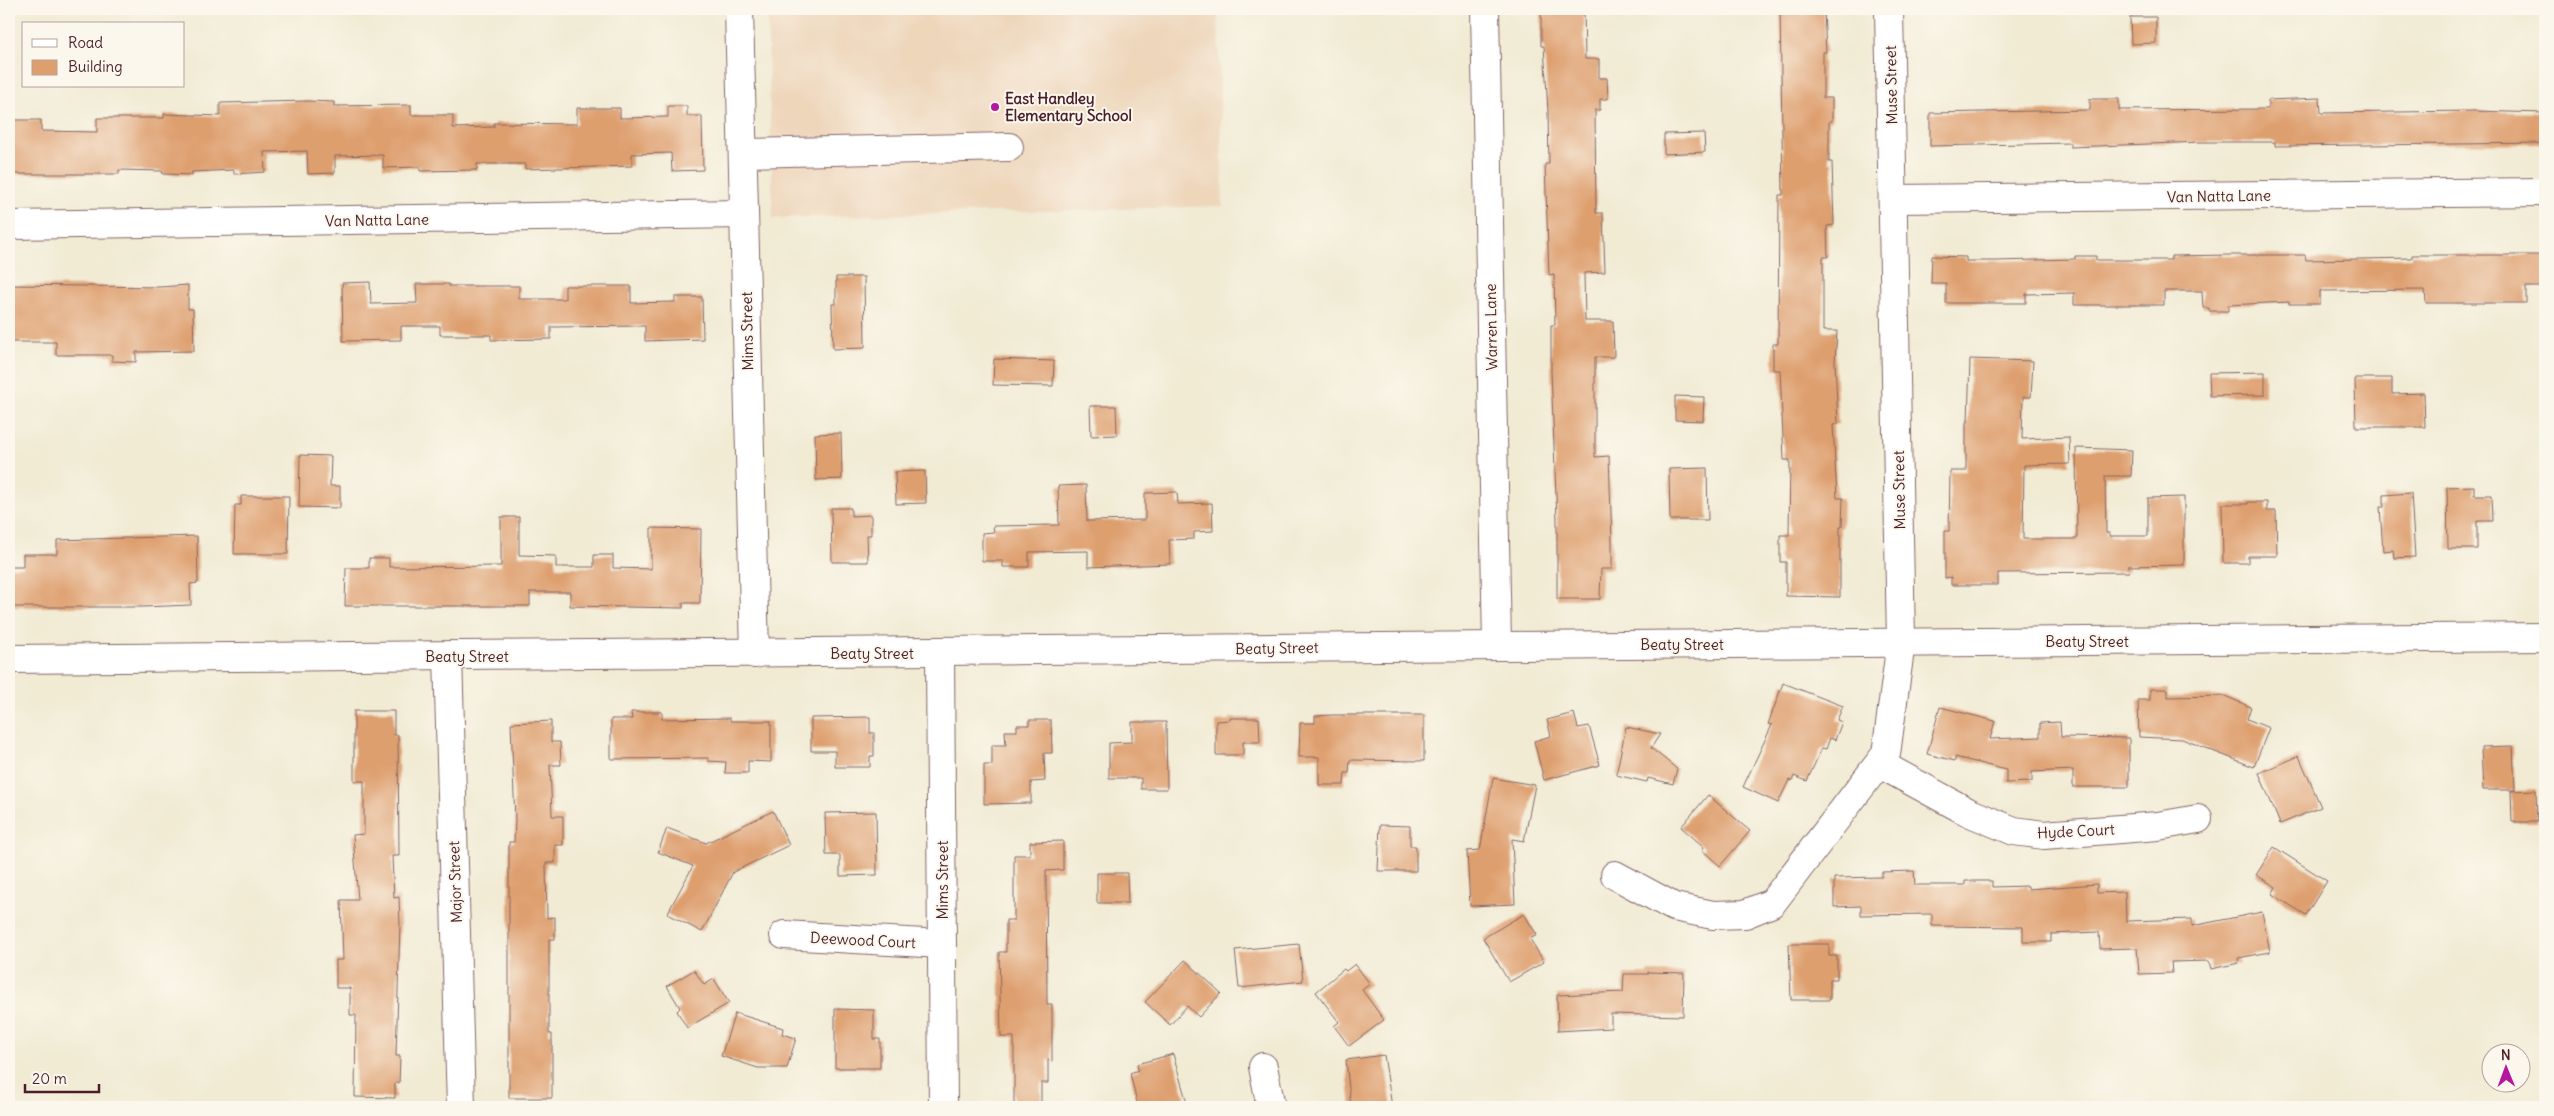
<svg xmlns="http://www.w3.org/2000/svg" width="2554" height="1116" viewBox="0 0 2554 1116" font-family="Delius,sans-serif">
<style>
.built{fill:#eed6bb}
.building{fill:#de9f6e}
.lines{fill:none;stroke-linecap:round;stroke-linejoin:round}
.minor-casing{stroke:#846666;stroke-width:30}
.minor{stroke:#fff;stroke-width:28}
.poi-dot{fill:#b5179e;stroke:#fbf7ec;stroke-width:2}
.labels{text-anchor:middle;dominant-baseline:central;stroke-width:4;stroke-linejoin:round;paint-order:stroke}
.street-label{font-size:15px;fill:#4a1f2b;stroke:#fbf7ec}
.poi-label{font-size:15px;font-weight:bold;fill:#4a1f2b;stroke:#fbf7ec;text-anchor:start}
</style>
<rect width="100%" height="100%" fill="#fbf7ec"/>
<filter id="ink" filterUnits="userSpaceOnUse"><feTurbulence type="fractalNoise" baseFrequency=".02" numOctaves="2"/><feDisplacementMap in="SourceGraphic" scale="10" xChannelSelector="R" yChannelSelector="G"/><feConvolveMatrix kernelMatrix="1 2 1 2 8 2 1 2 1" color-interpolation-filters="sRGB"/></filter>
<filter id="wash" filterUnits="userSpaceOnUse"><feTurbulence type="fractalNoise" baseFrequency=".0096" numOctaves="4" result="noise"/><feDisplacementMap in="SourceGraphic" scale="20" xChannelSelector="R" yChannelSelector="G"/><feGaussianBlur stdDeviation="1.12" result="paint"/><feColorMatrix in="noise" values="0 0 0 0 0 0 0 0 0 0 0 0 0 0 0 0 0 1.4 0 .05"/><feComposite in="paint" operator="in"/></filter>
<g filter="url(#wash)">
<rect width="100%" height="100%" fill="#f1ebd4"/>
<!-- built -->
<path class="built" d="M 767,9 L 1218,9 L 1223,206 L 773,218 Z"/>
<g id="blocks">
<!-- building -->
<g class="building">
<path d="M 1541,9 L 1584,9 L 1585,59 L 1599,59 L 1599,78 L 1607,78 L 1608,99 L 1600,99 L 1600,110 L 1595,110 L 1596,213 L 1603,213 L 1605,272 L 1584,273 L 1585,321 L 1613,321 L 1614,357 L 1595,357 L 1595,457 L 1609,456 L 1612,541 L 1612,569 L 1601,569 L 1600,599 L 1557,599 L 1557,520 L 1551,371 L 1551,325 L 1555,325 L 1554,274 L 1549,275 L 1545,164 L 1549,164 L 1548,111 L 1544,46 L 1541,46 Z"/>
<path d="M 1780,9 L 1824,9 L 1826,52 L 1823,52 L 1823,98 L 1832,98 L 1832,121 L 1829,121 L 1829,162 L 1832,162 L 1834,225 L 1827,226 L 1828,257 L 1823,257 L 1823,331 L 1837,331 L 1835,362 L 1838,424 L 1833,425 L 1837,498 L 1843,498 L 1842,527 L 1840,527 L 1840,597 L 1786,596 L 1786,562 L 1780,562 L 1780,535 L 1789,535 L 1790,460 L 1784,460 L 1780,370 L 1773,370 L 1773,344 L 1778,344 L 1779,195 L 1783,195 Z"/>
<path d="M 2130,17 L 2156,17 L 2156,43 L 2131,44 Z"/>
<path d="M 2320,98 L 2321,113 L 2472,111 L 2545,113 L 2545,143 L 2275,146 L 2275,142 L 2202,142 L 2070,147 L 2070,143 L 1930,146 L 1930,113 L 2090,110 L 2090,99 L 2119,99 L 2119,110 L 2268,109 L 2268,100 Z"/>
<path d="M 308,101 L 334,102 L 334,106 L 411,105 L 411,115 L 453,115 L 453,128 L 494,127 L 494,123 L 577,124 L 577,108 L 620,108 L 620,118 L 668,117 L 668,106 L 687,106 L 687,116 L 702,116 L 703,170 L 672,171 L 671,153 L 632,154 L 632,166 L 525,169 L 525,164 L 477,164 L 477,170 L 420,171 L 420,167 L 383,168 L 383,155 L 335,156 L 335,173 L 308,174 L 307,151 L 264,152 L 265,172 L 234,174 L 234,170 L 192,172 L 192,175 L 163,174 L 162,171 L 119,170 L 119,174 L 9,174 L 9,120 L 41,120 L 41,131 L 97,132 L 97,118 L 164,118 L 164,114 L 220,116 L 220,103 Z"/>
<path d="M 1704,133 L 1705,152 L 1664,154 L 1664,134 Z"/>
<path d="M 2231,255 L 2305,255 L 2306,260 L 2412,258 L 2412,255 L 2545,255 L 2545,287 L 2526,287 L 2526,303 L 2426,303 L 2425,290 L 2320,291 L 2320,304 L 2289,304 L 2289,302 L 2228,305 L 2228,311 L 2209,311 L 2209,308 L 2203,308 L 2202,291 L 2164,291 L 2164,305 L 2074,305 L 2074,293 L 2026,294 L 2026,303 L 1946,303 L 1946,283 L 1931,283 L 1932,256 L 1966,257 L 1966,261 L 1996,261 L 2075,259 L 2075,256 L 2096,256 L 2096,260 L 2171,260 L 2171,256 Z"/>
<path d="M 836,277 L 864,277 L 865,348 L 833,349 L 832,304 L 836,304 Z"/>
<path d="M 370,282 L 371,304 L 417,303 L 416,284 L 449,284 L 449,286 L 519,286 L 519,299 L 565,299 L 565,286 L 631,286 L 631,303 L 675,302 L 675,297 L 702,297 L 703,339 L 645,341 L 645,326 L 551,327 L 551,339 L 491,340 L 491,335 L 440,335 L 440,326 L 401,326 L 401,340 L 343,341 L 342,283 Z"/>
<path d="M 9,285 L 160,287 L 188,285 L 188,309 L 193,309 L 194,351 L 136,352 L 136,362 L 112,361 L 112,355 L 56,355 L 56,342 L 9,342 Z"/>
<path d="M 994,359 L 1054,361 L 1053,386 L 993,385 Z"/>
<path d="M 1970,359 L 2033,361 L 2031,397 L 2023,397 L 2022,439 L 2069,437 L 2070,464 L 2024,465 L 2023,539 L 2077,539 L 2076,448 L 2132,450 L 2131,476 L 2105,476 L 2106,533 L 2110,533 L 2110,536 L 2148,536 L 2148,498 L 2184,497 L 2184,565 L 2128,566 L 2129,572 L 1998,573 L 1998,585 L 1951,585 L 1951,577 L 1945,578 L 1945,531 L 1949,531 L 1950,471 L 1966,471 L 1966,422 L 1968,422 Z"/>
<path d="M 2265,372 L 2265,395 L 2210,396 L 2209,373 Z"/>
<path d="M 2355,378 L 2392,378 L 2392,394 L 2424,393 L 2425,427 L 2356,427 Z"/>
<path d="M 1675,396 L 1704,397 L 1703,421 L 1675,420 Z"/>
<path d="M 1090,406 L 1116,406 L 1117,435 L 1091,436 Z"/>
<path d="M 841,433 L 842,479 L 816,480 L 815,434 Z"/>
<path d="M 300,455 L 331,456 L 330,486 L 340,486 L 340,508 L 299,507 Z"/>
<path d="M 1707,468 L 1708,520 L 1670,520 L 1669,469 Z"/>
<path d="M 925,471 L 926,503 L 896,504 L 895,472 Z"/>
<path d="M 1086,485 L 1087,521 L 1145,520 L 1145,493 L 1177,492 L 1178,504 L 1212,503 L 1213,531 L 1194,532 L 1194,539 L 1169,540 L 1170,564 L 1088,567 L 1088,551 L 1029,552 L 1029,567 L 1003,567 L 1003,561 L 982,561 L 982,533 L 994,532 L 993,526 L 1059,525 L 1058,486 Z"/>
<path d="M 2474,486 L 2474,495 L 2492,495 L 2493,521 L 2477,521 L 2477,549 L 2448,549 L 2447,487 Z"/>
<path d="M 2411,493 L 2415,557 L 2394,558 L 2393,550 L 2383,551 L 2380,507 L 2384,507 L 2384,495 Z"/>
<path d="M 241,496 L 289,496 L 288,554 L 234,554 L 235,505 L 241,505 Z"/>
<path d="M 2248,502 L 2267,502 L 2267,511 L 2276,511 L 2277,556 L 2248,556 L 2248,563 L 2223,563 L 2222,504 L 2248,504 Z"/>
<path d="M 831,508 L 851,508 L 851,516 L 871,515 L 871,535 L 867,535 L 868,562 L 832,562 Z"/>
<path d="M 501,517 L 519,517 L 519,555 L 556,556 L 556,567 L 594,567 L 594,555 L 613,555 L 613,568 L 651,569 L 651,528 L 701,529 L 700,603 L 683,603 L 683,608 L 570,606 L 570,592 L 530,592 L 530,606 L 345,606 L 346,568 L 369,568 L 369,558 L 389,558 L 389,567 L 501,566 Z"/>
<path d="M 197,536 L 198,583 L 190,584 L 191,605 L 143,607 L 9,607 L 9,567 L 23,567 L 23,554 L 57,554 L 57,540 Z"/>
<path d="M 1783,683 L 1843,706 L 1837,720 L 1842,722 L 1835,740 L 1830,738 L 1826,749 L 1822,748 L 1807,781 L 1794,776 L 1792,781 L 1789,780 L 1778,803 L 1743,787 L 1772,725 L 1768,724 Z"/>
<path d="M 2150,689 L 2168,689 L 2168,697 L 2225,696 L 2251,707 L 2247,719 L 2269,728 L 2254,767 L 2182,739 L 2139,737 L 2138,700 L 2150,700 Z"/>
<path d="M 1940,707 L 1995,721 L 1990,739 L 2040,737 L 2040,723 L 2060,722 L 2061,737 L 2129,738 L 2129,787 L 2073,787 L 2073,770 L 2032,772 L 2032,782 L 2006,783 L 2006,770 L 1955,757 L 1955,761 L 1927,754 Z"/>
<path d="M 354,711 L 394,711 L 394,735 L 398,735 L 399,856 L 392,856 L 394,898 L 399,897 L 400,924 L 396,1056 L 400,1056 L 399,1083 L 395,1083 L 395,1098 L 355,1097 L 356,1015 L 350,1015 L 350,988 L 336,988 L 336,960 L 343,960 L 341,900 L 358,900 L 353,835 L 364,834 L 364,781 L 354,781 Z"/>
<path d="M 631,712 L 662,712 L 662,719 L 730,718 L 730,721 L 771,721 L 771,762 L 748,761 L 748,773 L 725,773 L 726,762 L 708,761 L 708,758 L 611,759 L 611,719 L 632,719 Z"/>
<path d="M 1574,713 L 1578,728 L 1589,726 L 1600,765 L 1544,780 L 1534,741 L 1551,736 L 1547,720 Z"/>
<path d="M 1332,715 L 1424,715 L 1424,761 L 1350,760 L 1349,773 L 1345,773 L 1344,785 L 1319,785 L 1319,757 L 1299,757 L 1300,723 L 1315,723 L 1315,716 Z"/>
<path d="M 870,717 L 870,733 L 874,733 L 874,756 L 870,756 L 870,767 L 835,767 L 835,751 L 811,751 L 811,718 Z"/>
<path d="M 1230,718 L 1259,718 L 1260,742 L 1243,742 L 1243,755 L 1216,755 L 1216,721 L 1230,720 Z"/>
<path d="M 1029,720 L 1051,720 L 1052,753 L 1044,753 L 1045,781 L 1031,782 L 1031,803 L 984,804 L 984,765 L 992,765 L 992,745 L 1006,745 L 1005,731 L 1017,731 L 1017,725 L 1029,725 Z"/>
<path d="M 551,721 L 551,742 L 560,742 L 561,765 L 550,765 L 552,816 L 563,816 L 563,845 L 555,845 L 555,863 L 546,863 L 547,918 L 555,917 L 555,939 L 549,939 L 549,1034 L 552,1034 L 552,1098 L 509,1098 L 509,842 L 514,842 L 515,820 L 511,723 Z"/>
<path d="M 1132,722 L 1166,722 L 1167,789 L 1141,789 L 1141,778 L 1109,778 L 1109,743 L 1132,742 Z"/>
<path d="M 1626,727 L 1660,734 L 1651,748 L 1677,769 L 1673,784 L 1648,778 L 1647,782 L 1616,775 Z"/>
<path d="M 2513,746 L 2515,790 L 2483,790 L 2481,747 Z"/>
<path d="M 2299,756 L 2321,807 L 2280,824 L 2259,773 Z"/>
<path d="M 1493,778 L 1535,785 L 1524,841 L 1512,839 L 1515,904 L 1470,906 L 1467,851 L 1480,850 Z"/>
<path d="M 2536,790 L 2537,822 L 2512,822 L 2511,791 Z"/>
<path d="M 1708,795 L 1750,831 L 1720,866 L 1702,850 L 1704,847 L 1681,827 Z"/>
<path d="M 773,811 L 789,845 L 733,872 L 702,932 L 667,914 L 693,866 L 658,852 L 667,828 L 706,843 Z"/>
<path d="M 876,812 L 877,875 L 840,876 L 840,855 L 826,855 L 825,813 Z"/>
<path d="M 1380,825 L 1410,826 L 1410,846 L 1416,846 L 1416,871 L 1378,871 Z"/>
<path d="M 1063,841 L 1063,870 L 1046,871 L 1047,1004 L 1052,1004 L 1052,1061 L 1048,1060 L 1048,1083 L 1041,1083 L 1041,1107 L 1014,1107 L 1014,1037 L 1001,1037 L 999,952 L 1006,952 L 1006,920 L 1014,920 L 1014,855 L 1030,855 L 1030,842 Z"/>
<path d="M 2274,847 L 2327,881 L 2306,915 L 2272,894 L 2276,887 L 2256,875 Z"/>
<path d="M 1914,871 L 1915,885 L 1965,885 L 1965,881 L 1992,881 L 1992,887 L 2028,886 L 2028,889 L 2097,884 L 2097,893 L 2125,892 L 2126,921 L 2192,919 L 2192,926 L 2262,912 L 2270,952 L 2238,958 L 2239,963 L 2211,969 L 2209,961 L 2171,962 L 2172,973 L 2139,974 L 2137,948 L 2100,949 L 2099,932 L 2051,934 L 2051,942 L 2023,942 L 2023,927 L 1932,926 L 1932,914 L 1861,915 L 1861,906 L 1834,907 L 1834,878 L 1882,877 L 1882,872 Z"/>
<path d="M 1097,873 L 1127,873 L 1128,903 L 1097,903 Z"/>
<path d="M 1524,914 L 1537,935 L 1530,939 L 1544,962 L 1509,982 L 1483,938 Z"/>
<path d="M 1299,944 L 1303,981 L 1239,988 L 1235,950 Z"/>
<path d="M 1789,944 L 1829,944 L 1829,956 L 1837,956 L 1837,979 L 1830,979 L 1830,1000 L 1791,1000 Z"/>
<path d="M 1185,960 L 1221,993 L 1199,1017 L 1187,1006 L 1170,1025 L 1145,1002 Z"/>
<path d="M 1355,964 L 1370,984 L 1362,990 L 1384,1020 L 1349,1046 L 1334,1026 L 1339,1022 L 1316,992 L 1344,969 L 1346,971 Z"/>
<path d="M 694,970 L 704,985 L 714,979 L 729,1003 L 687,1028 L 677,1011 L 680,1008 L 667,986 Z"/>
<path d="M 1648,972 L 1684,973 L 1683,1016 L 1611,1014 L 1611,1028 L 1558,1031 L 1557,995 L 1623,992 L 1624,974 L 1648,974 Z"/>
<path d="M 835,1009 L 874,1010 L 874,1039 L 880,1039 L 880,1068 L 835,1068 Z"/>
<path d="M 735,1013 L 783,1028 L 782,1034 L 796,1038 L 787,1068 L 758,1068 L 721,1056 Z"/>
<path d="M 1173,1054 L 1188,1107 L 1138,1107 L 1130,1073 L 1138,1070 L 1137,1064 Z"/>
<path d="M 1384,1055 L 1392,1107 L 1351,1107 L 1346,1060 Z"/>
</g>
</g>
</g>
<g filter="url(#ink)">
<use href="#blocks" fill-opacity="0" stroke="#846666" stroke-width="1"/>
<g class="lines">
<defs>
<g id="minor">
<path d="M 739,9 L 755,654"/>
<path d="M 1485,9 L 1497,646"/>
<path d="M 743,153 L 1009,147"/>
<path d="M 1893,199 L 2545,192"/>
<path d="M 9,225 L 744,214"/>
<path d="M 940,652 L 943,1107"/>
<path d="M 448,656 L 461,1107"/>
<path d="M 9,659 L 2545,637"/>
<path d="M 1880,764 L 1968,812 L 2014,831 L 2044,835 L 2158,826 L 2198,819"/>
<path d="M 1615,875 L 1674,907 L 1713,915 L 1745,914 L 1772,903 L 1886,754 L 1901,642 L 1889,9"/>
<path d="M 784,935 L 942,944"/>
<path d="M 1263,1067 L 1271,1107"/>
</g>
</defs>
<!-- minor casing -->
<use href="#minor" class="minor-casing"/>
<!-- minor -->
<use href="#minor" class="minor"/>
</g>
</g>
<!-- markers -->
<circle class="poi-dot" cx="995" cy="107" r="5"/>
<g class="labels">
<!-- street labels -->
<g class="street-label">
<text transform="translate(1891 85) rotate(-91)">Muse Street</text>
<text transform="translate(2219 196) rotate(-1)">Van Natta Lane</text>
<text transform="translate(377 220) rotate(-1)">Van Natta Lane</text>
<text transform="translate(1491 327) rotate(-91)">Warren Lane</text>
<text transform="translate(747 331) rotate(-91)">Mims Street</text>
<text transform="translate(1899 490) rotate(-91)">Muse Street</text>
<text x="2087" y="641">Beaty Street</text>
<text x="1682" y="644">Beaty Street</text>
<text transform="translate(1277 648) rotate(-1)">Beaty Street</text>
<text x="872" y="653">Beaty Street</text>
<text x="467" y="656">Beaty Street</text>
<text transform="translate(2076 831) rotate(-3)">Hyde Court</text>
<text transform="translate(942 880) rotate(-90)">Mims Street</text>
<text transform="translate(455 882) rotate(-92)">Major Street</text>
<text transform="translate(863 940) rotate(3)">Deewood Court</text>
</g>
<!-- poi labels -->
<g class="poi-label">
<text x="1005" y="98">East Handley<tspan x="1005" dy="17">Elementary School</tspan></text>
</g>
</g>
<!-- margin -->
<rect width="2554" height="1116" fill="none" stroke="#fbf7ec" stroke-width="30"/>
<!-- legend -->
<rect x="22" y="22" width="162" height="65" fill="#fbf7ec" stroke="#b4a19f"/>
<rect x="32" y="39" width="25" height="8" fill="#ffffff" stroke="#b4a19f"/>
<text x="68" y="48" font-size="15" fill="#4a1f2b">Road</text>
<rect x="32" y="60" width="25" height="15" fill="#de9f6e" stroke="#b4a19f"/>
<text x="68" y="72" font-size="15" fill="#4a1f2b">Building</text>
<!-- north arrow -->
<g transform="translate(2506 1068) rotate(359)"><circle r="24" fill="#fbf7ec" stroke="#b4a19f"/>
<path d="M0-4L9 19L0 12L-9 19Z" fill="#b5179e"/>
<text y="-8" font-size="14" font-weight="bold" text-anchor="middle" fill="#4a1f2b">N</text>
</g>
<!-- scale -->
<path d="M25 1084v8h74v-8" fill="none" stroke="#4a1f2b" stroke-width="2.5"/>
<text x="32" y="1084" font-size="15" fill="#4a1f2b" stroke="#fbf7ec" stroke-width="4" paint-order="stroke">20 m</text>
</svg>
